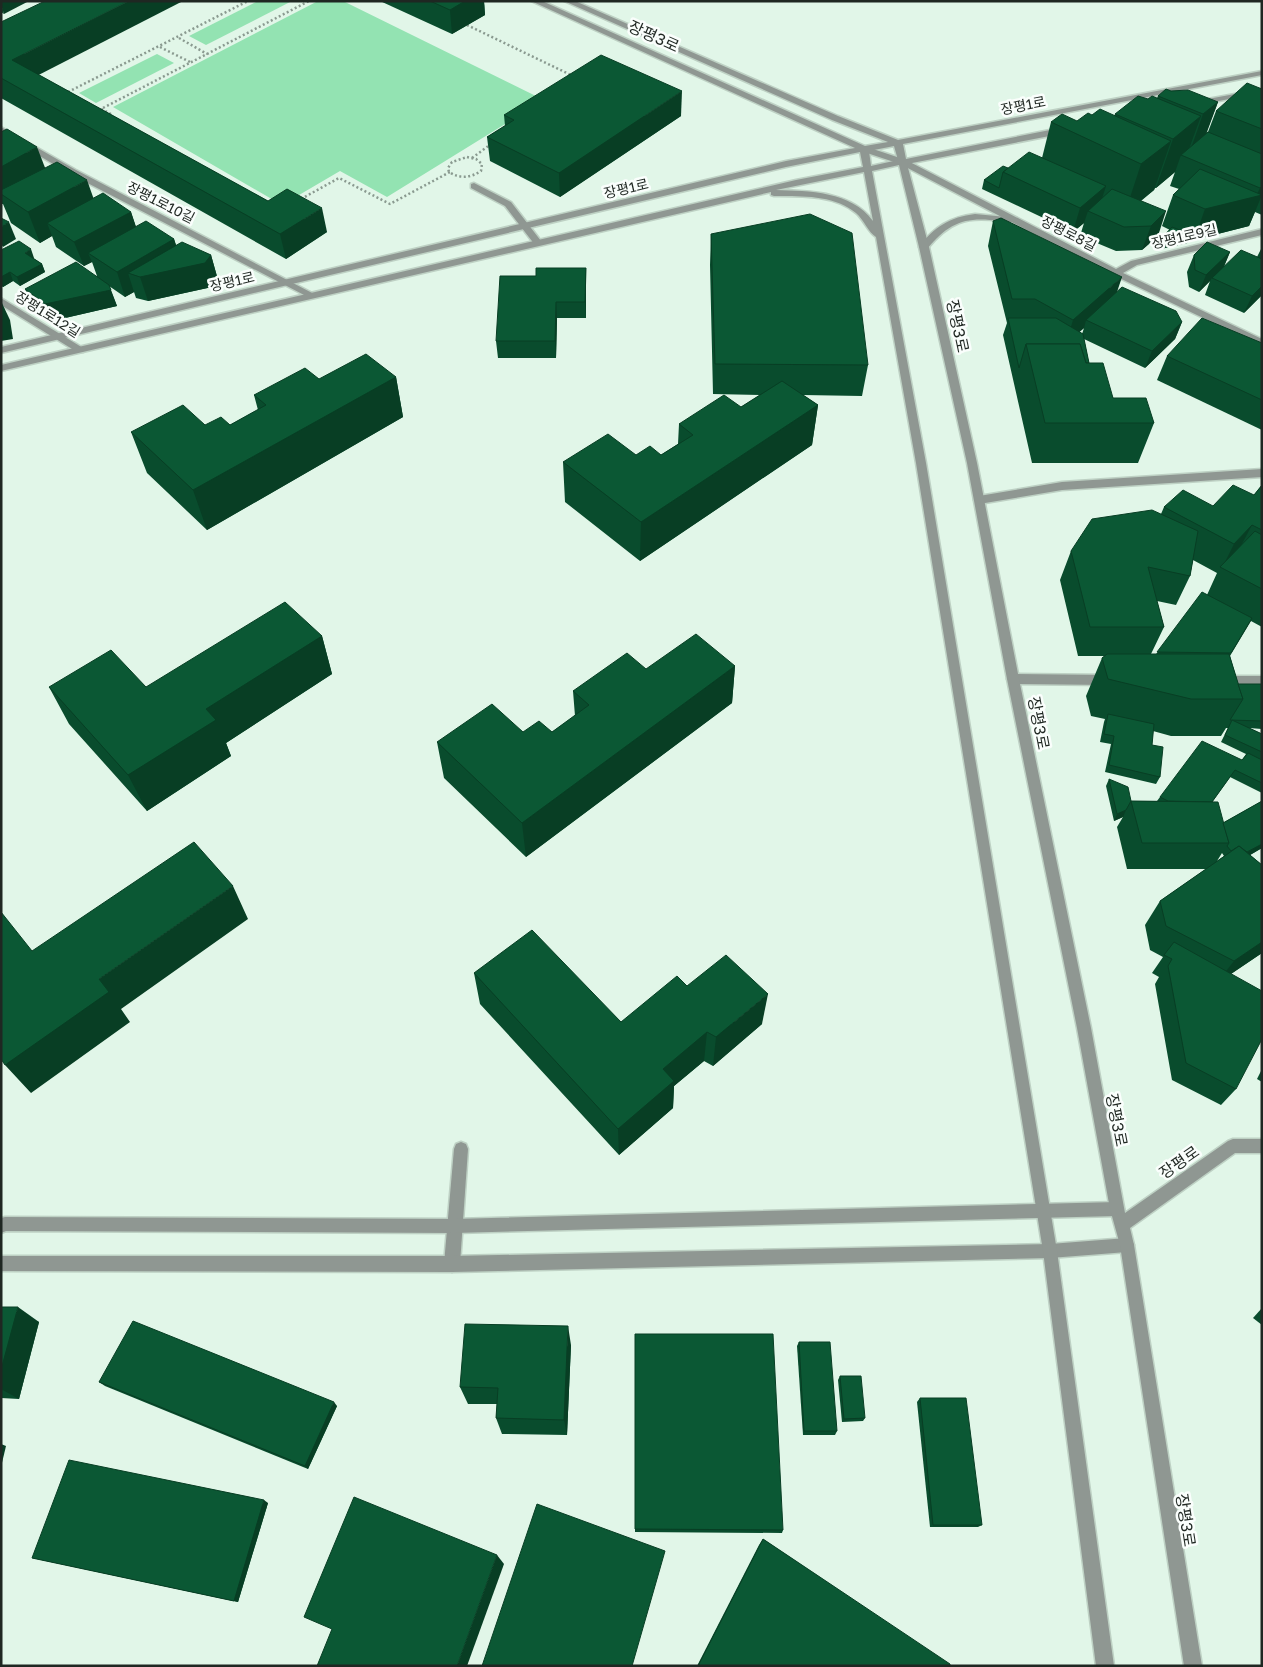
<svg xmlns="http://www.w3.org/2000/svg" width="1263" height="1667" viewBox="0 0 1263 1667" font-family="'Golos Text','Noto Sans KR',sans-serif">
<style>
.green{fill:#93e3b2}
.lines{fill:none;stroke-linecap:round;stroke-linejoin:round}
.service-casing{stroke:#bed1c4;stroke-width:3}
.minor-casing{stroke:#bed1c4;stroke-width:3}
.tertiary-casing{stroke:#bed1c4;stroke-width:3}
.path{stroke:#8a9a90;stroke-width:2.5;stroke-dasharray:2 2.5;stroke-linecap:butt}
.service{fill:#8f9792;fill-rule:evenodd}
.minor{fill:#8f9792;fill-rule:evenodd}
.tertiary{fill:#8f9792;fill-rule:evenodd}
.wall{fill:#094c2d;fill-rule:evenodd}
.shaded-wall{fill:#083e24}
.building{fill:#0b5834;stroke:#083e24}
.labels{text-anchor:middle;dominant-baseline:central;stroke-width:5;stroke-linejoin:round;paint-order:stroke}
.far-street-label{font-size:14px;fill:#1f2722;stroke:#fafefc}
.street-label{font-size:16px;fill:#1f2722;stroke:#fafefc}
</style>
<rect width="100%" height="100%" fill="#e1f6e8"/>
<!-- green -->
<g class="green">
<path d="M 258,1 L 292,1 L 206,45 L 189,36 Z"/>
<path d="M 318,1 L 343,1 L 544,100 L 387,197 L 340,171 L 282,205 L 113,107 Z"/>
<path d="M 157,54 L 174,63 L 96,103 L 79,93 Z"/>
</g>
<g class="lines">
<defs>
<g id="service">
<path d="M 975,214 L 1017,218 L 1018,220 C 1013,224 1007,221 1000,221 C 966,216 949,222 927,249 L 921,249 L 919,247 C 934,227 950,217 975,214 Z"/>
<path d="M 461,1142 L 466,1144 L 468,1149 L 460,1264 L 457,1269 L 452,1272 L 447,1269 L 444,1264 L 454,1149 L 456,1144 Z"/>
</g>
<g id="minor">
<path d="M 1,127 L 76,170 L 316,295 L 311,298 L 308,297 L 70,174 L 1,133 Z"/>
<path d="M 864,146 L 906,160 L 1116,269 L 1131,261 L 1262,229 L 1262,235 L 1137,265 L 1123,273 L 1262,339 L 1262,346 L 1113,275 L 900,164 L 861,151 L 860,149 Z"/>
<path d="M 474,183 L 511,202 L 541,241 L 541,245 L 535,245 L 505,206 L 471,188 L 471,184 Z"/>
<path d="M 1,298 L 83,348 L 83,352 L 77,352 L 1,305 Z"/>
<path d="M 1262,469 L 1262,477 L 1062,490 L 979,504 L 974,500 L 979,496 L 1062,482 Z"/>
<path d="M 1013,674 L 1109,675 L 1115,680 L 1109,685 L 1013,684 L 1007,679 Z"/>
<path d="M 1222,676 L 1262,676 L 1262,686 L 1222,686 L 1216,681 Z"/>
<path d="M 1117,1202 L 1122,1204 L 1124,1209 L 1122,1214 L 1117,1216 L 454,1233 L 6,1231 L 1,1233 L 1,1218 L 5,1217 L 454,1219 Z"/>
<path d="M 1127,1238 L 1132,1240 L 1134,1245 L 1132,1250 L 1127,1252 L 1050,1258 L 452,1272 L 1,1271 L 1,1256 L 452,1256 L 1050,1244 Z"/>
</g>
<g id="tertiary">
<path d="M 531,1 L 542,1 L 865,146 L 888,142 L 832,120 L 564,1 L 575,1 L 838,116 L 898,140 L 1262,71 L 1262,75 L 903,144 L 906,159 L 1065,127 L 1069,130 L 1065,133 L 907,164 L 929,247 L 977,463 L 1019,679 L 1091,1028 L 1125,1213 L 1228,1141 L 1233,1139 L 1262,1139 L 1262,1153 L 1235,1153 L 1130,1228 L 1134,1245 L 1202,1666 L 1184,1666 L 1120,1245 L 1110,1209 L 1077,1028 L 1007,679 L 967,463 L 919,247 L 899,165 L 872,171 L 926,463 L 1057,1251 L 1114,1666 L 1096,1666 L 1043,1251 L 916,463 L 876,237 C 868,232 864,220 856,213 C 835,195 801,196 774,196 L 771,195 L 771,192 L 1,371 L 1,365 L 796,180 L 863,167 L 860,152 L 786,167 L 1,353 L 1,347 L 786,161 L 855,148 ZM 894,146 L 898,160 L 871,166 L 869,151 ZM 864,172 L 873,221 C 851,191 809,191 776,190 Z"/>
<path d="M 1262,89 L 1262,93 L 1197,105 L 1193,103 L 1197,101 Z"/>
</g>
</defs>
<!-- service casing -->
<use href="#service" class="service-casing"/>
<!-- minor casing -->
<use href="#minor" class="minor-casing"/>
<!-- tertiary casing -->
<use href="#tertiary" class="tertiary-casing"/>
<!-- path -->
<g class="path">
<path d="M 467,25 L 573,76"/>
<path d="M 179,38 L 207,54"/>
<path d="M 160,47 L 190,62"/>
<path d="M 68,92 L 248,1"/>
<path d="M 111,114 L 101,109 L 309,1"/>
<path d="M 467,157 L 476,159 L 482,164 L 481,171 C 470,178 460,179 449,172 L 448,168 L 452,162 Z"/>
<path d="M 472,158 L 491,144"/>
<path d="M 301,199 L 339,178 L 390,204 L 450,172"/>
</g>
<!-- service -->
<use href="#service" class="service"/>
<!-- minor -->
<use href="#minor" class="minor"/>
<!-- tertiary -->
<use href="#tertiary" class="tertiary"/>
</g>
<!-- wall -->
<g class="wall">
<path d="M 1,1 L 4,14 L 1,12 Z"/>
<path d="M 380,1 L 484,1 L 485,15 L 452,34 Z"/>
<path d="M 1,22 L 39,75 L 268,201 L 327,232 L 286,259 L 1,98 Z"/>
<path d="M 1262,89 L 1262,215 L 1255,212 L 1249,226 L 1194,240 L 1189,238 L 1187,243 L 1156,250 L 1170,230 L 1162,226 L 1173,195 L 1179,189 L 1170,186 L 1175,172 L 1156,188 L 1155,188 L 1154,190 L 1141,201 L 1158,236 L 1142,250 L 1116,251 L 1080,236 L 1084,223 L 1073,232 L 982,189 L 984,180 L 1008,168 L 1042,158 L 1051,122 L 1077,121 L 1092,115 L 1114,116 L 1115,114 L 1148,99 L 1157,98 L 1158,96 L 1171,91 L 1218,102 L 1206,133 L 1208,132 L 1216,111 Z"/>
<path d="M 504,115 L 681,116 L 560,197 L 490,161 L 487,137 L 505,126 Z"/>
<path d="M 1,132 L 45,168 L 93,199 L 131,212 L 136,227 L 174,239 L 176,245 L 211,255 L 218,280 L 212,287 L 148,301 L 136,298 L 134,292 L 125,297 L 109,286 L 117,306 L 52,321 L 32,306 L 25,289 L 97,276 L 92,262 L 84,266 L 56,247 L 52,236 L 40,243 L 11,223 L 3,204 L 1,204 Z"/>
<path d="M 993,221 L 1117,292 L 1182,322 L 1175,339 L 1145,368 L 1084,339 L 1089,363 L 1113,398 L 1154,423 L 1138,463 L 1032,463 L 1003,335 L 1007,323 L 988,246 ZM 1084,328 L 1082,334 L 1079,332 Z"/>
<path d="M 711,234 L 868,365 L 862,396 L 803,395 L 818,405 L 812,445 L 640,561 L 565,502 L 563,462 L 636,455 L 661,455 L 678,444 L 679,424 L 741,407 L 760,395 L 713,394 L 710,265 Z"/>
<path d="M 1262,247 L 1262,295 L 1244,313 L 1205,295 L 1210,281 L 1199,292 L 1189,287 L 1187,272 L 1194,255 L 1230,252 L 1224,266 L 1257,257 Z"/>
<path d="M 1,250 L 34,258 L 33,258 L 42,264 L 45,272 L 20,286 L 13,281 L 3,287 L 1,286 Z"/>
<path d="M 586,268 L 586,318 L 557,318 L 556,358 L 498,358 L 496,341 L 536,276 Z"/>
<path d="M 1262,343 L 1262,430 L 1157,380 L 1167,356 Z"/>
<path d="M 396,377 L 403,417 L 207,530 L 147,473 L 131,432 L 205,425 L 230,425 L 258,410 L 254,395 L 319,379 Z"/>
<path d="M 1262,485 L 1262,627 L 1251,621 L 1230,656 L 1238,684 L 1262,684 L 1262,729 L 1249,728 L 1262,734 L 1262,793 L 1230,777 L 1212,802 L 1223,823 L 1262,801 L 1262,848 L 1250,855 L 1262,865 L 1262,953 L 1231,974 L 1236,1089 L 1221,1105 L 1172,1080 L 1155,984 L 1159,977 L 1152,973 L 1163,957 L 1150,950 L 1145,925 L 1160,901 L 1206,869 L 1127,869 L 1117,827 L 1123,817 L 1114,821 L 1106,786 L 1109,779 L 1131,801 L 1157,801 L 1160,797 L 1242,760 L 1246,754 L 1221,742 L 1228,728 L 1226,728 L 1221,736 L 1171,736 L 1153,731 L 1152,745 L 1160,777 L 1156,784 L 1105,772 L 1111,744 L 1100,742 L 1104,722 L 1105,719 L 1091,716 L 1086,696 L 1102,658 L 1105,656 L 1078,656 L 1060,580 L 1071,551 L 1161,514 L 1164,507 L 1213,506 L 1254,495 ZM 1193,560 L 1217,573 L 1207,595 L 1156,654 L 1151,654 L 1164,627 L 1157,601 L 1176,605 L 1190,576 ZM 1222,853 L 1224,856 L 1217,861 Z"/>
<path d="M 322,636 L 332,674 L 226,743 L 231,756 L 147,811 L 69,724 L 49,687 L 146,687 Z"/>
<path d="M 735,666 L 732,703 L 526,857 L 444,778 L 437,742 L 523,732 L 552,732 L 575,716 L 573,691 L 646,669 Z"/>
<path d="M 474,973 L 621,1022 L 762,1024 L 713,1066 L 704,1061 L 674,1086 L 673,1108 L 619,1155 L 480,1004 Z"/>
<path d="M 1262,1069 L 1262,1082 L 1257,1079 Z"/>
<path d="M 1,1307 L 39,1322 L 19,1399 L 1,1398 Z"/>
<path d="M 1262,1308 L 1262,1325 L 1253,1318 Z"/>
<path d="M 635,1334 L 783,1530 L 782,1533 L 635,1532 Z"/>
<path d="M 799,1342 L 837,1431 L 835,1435 L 803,1435 L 797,1346 Z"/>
<path d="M 571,1345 L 567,1435 L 502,1434 L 496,1418 L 497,1404 L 468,1404 L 460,1387 Z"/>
<path d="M 840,1376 L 865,1418 L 863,1421 L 842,1422 L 838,1380 Z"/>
<path d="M 99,1382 L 337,1406 L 308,1469 L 105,1386 Z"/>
<path d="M 920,1398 L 982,1525 L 978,1527 L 930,1527 L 917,1402 Z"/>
<path d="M 268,1503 L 238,1602 L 32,1558 Z"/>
<path d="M 763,1539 L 950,1666 L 697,1666 L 759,1545 Z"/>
</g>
<!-- shaded-wall -->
<g class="shaded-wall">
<path d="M 1,1 L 29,1 L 4,14 L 1,5 Z"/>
<path d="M 129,1 L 183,1 L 21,84 L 12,60 Z"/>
<path d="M 465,1 L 484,1 L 485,15 L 452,34 L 450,10 Z"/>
<path d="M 682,91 L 681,116 L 560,197 L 559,173 Z"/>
<path d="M 1218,102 L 1200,151 L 1188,157 L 1203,114 Z"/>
<path d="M 1201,116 L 1186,157 L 1181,155 L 1175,172 L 1156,188 L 1173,139 Z"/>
<path d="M 1171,141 L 1154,190 L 1125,213 L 1141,164 Z"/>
<path d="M 37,147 L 49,178 L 1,194 L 1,167 Z"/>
<path d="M 87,180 L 98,211 L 47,223 L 52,236 L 40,243 L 28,212 Z"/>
<path d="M 1106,186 L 1098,211 L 1088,211 L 1084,223 L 1073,232 L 1080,208 Z"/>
<path d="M 1262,186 L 1262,195 L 1249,226 L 1194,240 L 1205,209 L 1256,196 L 1260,188 Z"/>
<path d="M 322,208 L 327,232 L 286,259 L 280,234 Z"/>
<path d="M 1166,211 L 1158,236 L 1142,250 L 1151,226 Z"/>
<path d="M 131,212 L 139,236 L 88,253 L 92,262 L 84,266 L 74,242 Z"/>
<path d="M 9,222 L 16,239 L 3,247 L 1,244 L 1,227 Z"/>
<path d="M 1190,234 L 1187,243 L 1156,250 L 1159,241 Z"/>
<path d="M 174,239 L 182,264 L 211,255 L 218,280 L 212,287 L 148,301 L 140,277 L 128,273 L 134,292 L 125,297 L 117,272 Z"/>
<path d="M 31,249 L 34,258 L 28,261 L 25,253 Z"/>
<path d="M 1230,252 L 1223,269 L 1212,278 L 1210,281 L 1199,292 L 1206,275 Z"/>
<path d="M 42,264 L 45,272 L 20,286 L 17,277 Z"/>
<path d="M 586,268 L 586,318 L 585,302 Z"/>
<path d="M 10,272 L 13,281 L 3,287 L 1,284 L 1,277 Z"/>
<path d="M 1122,277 L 1114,301 L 1086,320 L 1084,328 L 1066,344 L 1073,320 Z"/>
<path d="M 1262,286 L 1262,295 L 1244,313 L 1252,296 Z"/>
<path d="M 111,290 L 117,306 L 52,321 L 45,304 Z"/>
<path d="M 1,301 L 10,320 L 13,339 L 1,341 Z"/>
<path d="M 556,302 L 557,318 L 556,358 L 555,341 Z"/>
<path d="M 1182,322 L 1175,339 L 1145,368 L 1152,351 Z"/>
<path d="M 396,377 L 403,417 L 207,530 L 193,490 Z"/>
<path d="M 818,405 L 812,445 L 640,561 L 641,522 Z"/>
<path d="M 1252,525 L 1236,555 L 1222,568 L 1234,544 Z"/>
<path d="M 322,636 L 332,674 L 226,743 L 231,756 L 147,811 L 128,775 L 206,709 Z"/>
<path d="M 735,666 L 732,703 L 526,857 L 522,823 Z"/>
<path d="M 1126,810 L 1123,817 L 1114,821 L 1117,814 Z"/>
<path d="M 1262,844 L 1262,848 L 1233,865 L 1238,858 Z"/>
<path d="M 233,886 L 248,919 L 121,1009 L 130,1022 L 31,1093 L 5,1065 L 99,979 Z"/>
<path d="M 1262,942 L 1262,953 L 1216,984 L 1234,961 Z"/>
<path d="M 768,994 L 762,1024 L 713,1066 L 716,1037 Z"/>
<path d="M 707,1032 L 704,1061 L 674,1086 L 673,1108 L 619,1155 L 618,1129 L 663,1069 Z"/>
<path d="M 18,1307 L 39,1322 L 19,1399 L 1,1389 L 1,1370 Z"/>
<path d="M 568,1326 L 571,1345 L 567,1435 L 564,1420 Z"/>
<path d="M 334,1402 L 337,1406 L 308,1469 L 305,1466 Z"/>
<path d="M 1,1444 L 6,1446 L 1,1467 Z"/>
<path d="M 264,1500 L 268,1503 L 238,1602 L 234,1601 Z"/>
<path d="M 497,1555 L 504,1564 L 467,1666 L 457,1666 Z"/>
</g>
<!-- building -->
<g class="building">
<path d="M 45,1 L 129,1 L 12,60 L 268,201 L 287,189 L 322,208 L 280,234 L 1,78 L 1,22 Z"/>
<path d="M 430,1 L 465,1 L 450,10 Z"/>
<path d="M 601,55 L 682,91 L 559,173 L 487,137 L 514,120 L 504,115 Z"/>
<path d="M 1247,83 L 1262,89 L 1262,129 L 1216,111 Z"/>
<path d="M 1166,89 L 1171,91 L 1188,90 L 1218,102 L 1203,114 L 1158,96 Z"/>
<path d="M 1138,96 L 1148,99 L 1152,96 L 1201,116 L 1173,139 L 1115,114 Z"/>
<path d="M 1100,109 L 1171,141 L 1141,164 L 1051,122 L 1062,114 L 1077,121 L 1088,113 L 1092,115 Z"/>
<path d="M 7,129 L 37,147 L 1,167 L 1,132 Z"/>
<path d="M 1208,132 L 1262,154 L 1262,186 L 1260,188 L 1181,155 Z"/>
<path d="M 1029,152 L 1106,186 L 1080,208 L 1003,172 Z"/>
<path d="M 57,162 L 87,180 L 28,212 L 1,194 L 1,190 Z"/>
<path d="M 1003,166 L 1008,168 L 1003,172 L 999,188 L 984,180 Z"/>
<path d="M 1200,169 L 1262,195 L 1205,209 L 1173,195 Z"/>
<path d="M 1112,189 L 1166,211 L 1151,226 L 1124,227 L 1088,211 Z"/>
<path d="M 103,193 L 131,212 L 74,242 L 47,223 Z"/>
<path d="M 810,214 L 852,233 L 868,365 L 715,364 L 711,234 Z"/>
<path d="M 1,218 L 9,222 L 1,227 Z"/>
<path d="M 1001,218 L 1122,277 L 1073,320 L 1035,299 L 1012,299 L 993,221 Z"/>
<path d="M 146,221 L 174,239 L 117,272 L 88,253 Z"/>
<path d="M 1172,227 L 1190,234 L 1159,241 Z"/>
<path d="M 19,241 L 31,249 L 25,253 L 42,264 L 17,277 L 10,272 L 1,277 L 1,250 Z"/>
<path d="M 182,242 L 211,255 L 205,263 L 140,277 L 128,273 Z"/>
<path d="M 1207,242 L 1230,252 L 1206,275 L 1195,270 L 1194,255 Z"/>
<path d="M 1241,250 L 1262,259 L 1262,286 L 1252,296 L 1212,278 Z"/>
<path d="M 76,262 L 109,285 L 111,290 L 45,304 L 25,289 Z"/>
<path d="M 536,268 L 586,268 L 585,302 L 556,302 L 555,341 L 496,341 L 500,276 L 536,276 Z"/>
<path d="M 1122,287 L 1176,311 L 1182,322 L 1152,351 L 1086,320 Z"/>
<path d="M 1008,318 L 1056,318 L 1083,334 L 1089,363 L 1086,363 L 1080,344 L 1026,344 L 1019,368 Z"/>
<path d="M 1202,318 L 1262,343 L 1262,400 L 1167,356 Z"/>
<path d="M 1026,344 L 1080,344 L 1086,363 L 1103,363 L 1113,398 L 1146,398 L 1154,423 L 1045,423 Z"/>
<path d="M 366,354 L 396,377 L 193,490 L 131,432 L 183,405 L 205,425 L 221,417 L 230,425 L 266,405 L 254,395 L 305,368 L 319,379 Z"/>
<path d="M 782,381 L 818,405 L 641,522 L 563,462 L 608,434 L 636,455 L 650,446 L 661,455 L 693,435 L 679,424 L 724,395 L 741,407 Z"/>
<path d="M 1233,485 L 1254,495 L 1262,485 L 1262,530 L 1252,525 L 1234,544 L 1164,507 L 1183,490 L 1213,506 Z"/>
<path d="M 1152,510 L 1198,531 L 1190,576 L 1148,567 L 1164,627 L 1090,627 L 1071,551 L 1092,519 Z"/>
<path d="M 1255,531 L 1262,535 L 1262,589 L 1220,567 Z"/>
<path d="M 1202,592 L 1252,618 L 1231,653 L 1157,652 Z"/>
<path d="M 285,602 L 322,636 L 206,709 L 216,720 L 128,775 L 49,687 L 111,650 L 146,687 Z"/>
<path d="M 696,634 L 735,666 L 522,823 L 437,742 L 492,704 L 523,732 L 539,721 L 552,732 L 589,705 L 573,691 L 627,653 L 646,669 Z"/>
<path d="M 1107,654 L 1229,654 L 1243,699 L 1191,699 L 1108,679 L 1102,658 Z"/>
<path d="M 1238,684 L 1262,684 L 1262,721 L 1230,720 L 1243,699 Z"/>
<path d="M 1108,714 L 1154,724 L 1152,745 L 1163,747 L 1160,777 L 1109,765 L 1114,736 L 1104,734 Z"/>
<path d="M 1232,720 L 1262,734 L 1262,752 L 1225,735 Z"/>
<path d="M 1202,741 L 1242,760 L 1248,753 L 1262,760 L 1262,783 L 1235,770 L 1212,802 L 1168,801 L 1160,797 Z"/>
<path d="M 1109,779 L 1128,787 L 1131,801 L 1126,810 L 1117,814 Z"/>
<path d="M 1131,801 L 1218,802 L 1229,843 L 1142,843 Z"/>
<path d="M 1262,801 L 1262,844 L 1247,852 L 1239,846 L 1231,851 L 1227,846 L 1229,843 L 1223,823 Z"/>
<path d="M 194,842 L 233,886 L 99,979 L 109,992 L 5,1065 L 1,1059 L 1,912 L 32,951 Z"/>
<path d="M 1239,846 L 1262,865 L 1262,942 L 1234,961 L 1166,926 L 1160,901 Z"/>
<path d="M 532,930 L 621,1022 L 677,976 L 687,986 L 726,955 L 768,994 L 716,1037 L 707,1032 L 663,1069 L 674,1081 L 618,1129 L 474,973 Z"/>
<path d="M 1174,942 L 1262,991 L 1262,1039 L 1236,1089 L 1186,1063 L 1168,966 L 1172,959 L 1164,955 Z"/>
<path d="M 1,1307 L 18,1307 L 1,1370 Z"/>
<path d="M 133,1321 L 334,1402 L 305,1466 L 99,1382 Z"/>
<path d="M 465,1324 L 568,1326 L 564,1420 L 496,1418 L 498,1388 L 460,1387 Z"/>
<path d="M 635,1334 L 773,1334 L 783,1530 L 635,1529 Z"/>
<path d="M 799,1342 L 830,1342 L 837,1431 L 804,1431 Z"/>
<path d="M 840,1376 L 861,1376 L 865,1418 L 844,1419 Z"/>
<path d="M 920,1398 L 966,1398 L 982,1525 L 933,1525 Z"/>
<path d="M 69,1460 L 264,1500 L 234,1601 L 32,1558 Z"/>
<path d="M 354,1497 L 497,1555 L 457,1666 L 317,1666 L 332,1629 L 304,1617 Z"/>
<path d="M 537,1504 L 665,1551 L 632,1666 L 482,1666 Z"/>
<path d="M 763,1539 L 950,1664 L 950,1666 L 698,1666 Z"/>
</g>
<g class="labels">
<!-- far-street labels -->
<g class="far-street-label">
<text transform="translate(1023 105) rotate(-11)">장평1로</text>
<text transform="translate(626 188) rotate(-13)">장평1로</text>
<text transform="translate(161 202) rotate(27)">장평1로10길</text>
<text transform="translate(1069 233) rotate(27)">장평로8길</text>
<text transform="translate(1184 236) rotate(-13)">장평1로9길</text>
<text transform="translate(232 281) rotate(-13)">장평1로</text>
<text transform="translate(48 314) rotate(32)">장평1로12길</text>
</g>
<!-- street labels -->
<g class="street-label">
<text transform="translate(654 36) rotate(24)">장평3로</text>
<text transform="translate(958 326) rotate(78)">장평3로</text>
<text transform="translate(1039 723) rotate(79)">장평3로</text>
<text transform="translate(1117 1120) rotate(79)">장평3로</text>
<text transform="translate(1179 1162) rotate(-35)">장평로</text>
<text transform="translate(1186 1520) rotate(81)">장평3로</text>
</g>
</g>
<!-- border -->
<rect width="1263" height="1667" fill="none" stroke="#1f2722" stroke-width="5"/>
</svg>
